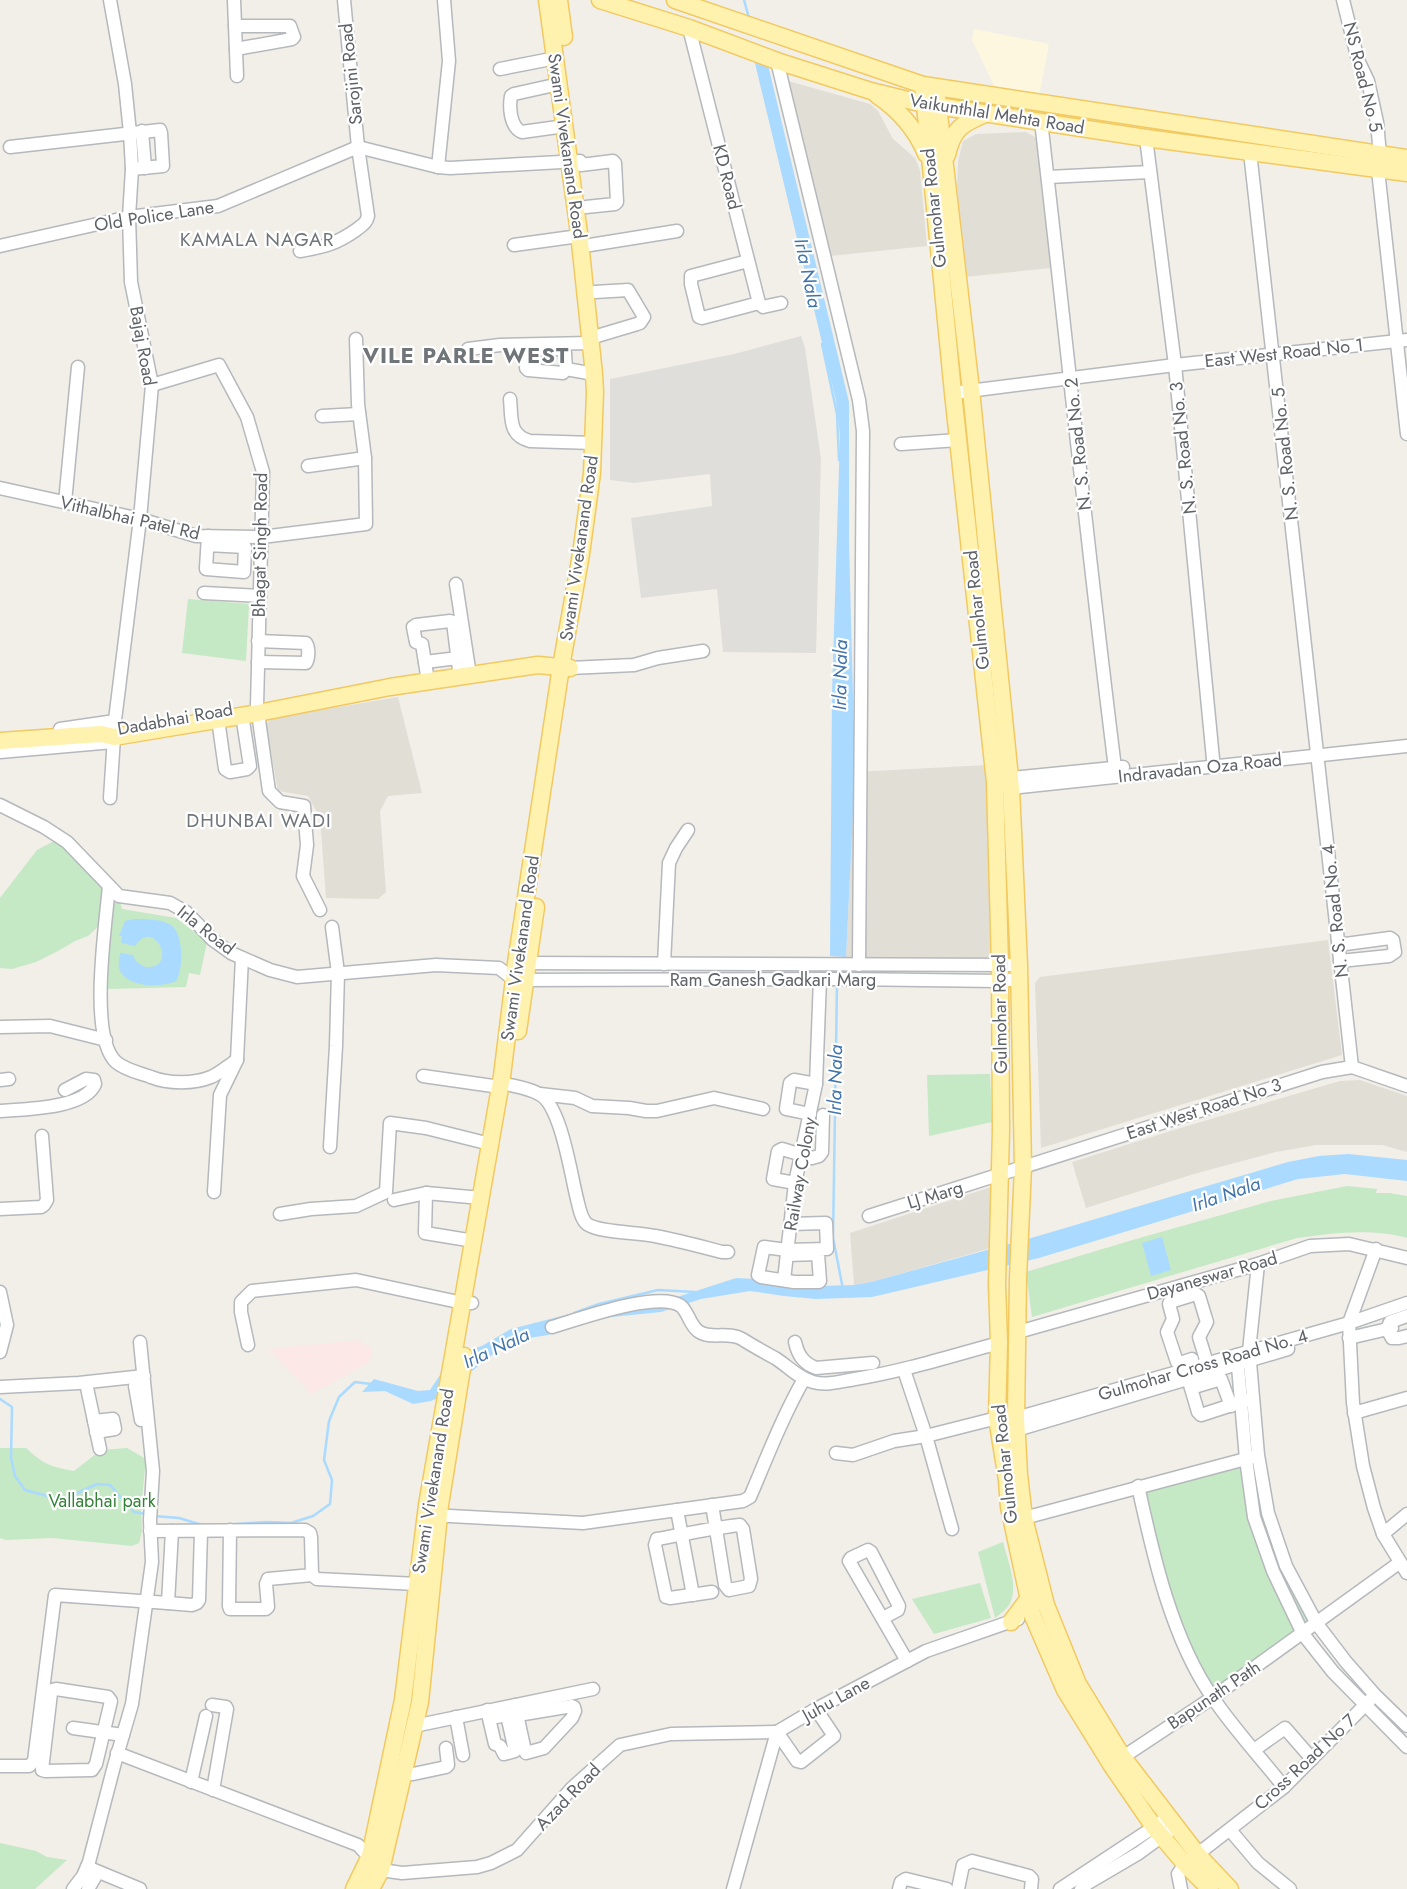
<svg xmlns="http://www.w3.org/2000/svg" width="1407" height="1889" viewBox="0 0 1407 1889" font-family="Jost,sans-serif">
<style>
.commercial{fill:#fef7e0}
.industrial{fill:#e0deda}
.education{fill:#e1ded6}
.medical{fill:#fce8e6}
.green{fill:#c5e8c5}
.water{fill:#aadaff}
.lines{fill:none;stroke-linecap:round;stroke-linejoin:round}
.stream{stroke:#aadaff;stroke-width:2.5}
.minor-casing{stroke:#b5b8bc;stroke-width:15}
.major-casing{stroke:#f2c960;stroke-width:19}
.minor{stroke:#fff;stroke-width:12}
.major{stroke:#fff2af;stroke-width:16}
.labels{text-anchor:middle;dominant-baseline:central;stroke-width:4.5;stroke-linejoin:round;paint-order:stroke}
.street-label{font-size:18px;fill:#5f6368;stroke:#fff}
.park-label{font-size:18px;fill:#348238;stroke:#fff}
.neighbourhood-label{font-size:19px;letter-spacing:1px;fill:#70757a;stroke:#fff}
.water-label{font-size:19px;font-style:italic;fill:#4174aa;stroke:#fff}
.district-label{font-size:22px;font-weight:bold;letter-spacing:1px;fill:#70757a;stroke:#fff}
</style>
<rect width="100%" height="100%" fill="#f1efe8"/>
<!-- commercial -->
<path class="commercial" d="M 974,29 L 1049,44 L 1039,97 L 995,87 L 972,40 Z"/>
<!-- industrial -->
<path class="industrial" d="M 801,336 L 805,348 L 821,459 L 816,653 L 723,652 L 717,589 L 641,598 L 631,518 L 712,506 L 710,474 L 634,483 L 610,480 L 610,379 L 734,354 Z"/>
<!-- education -->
<g class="education">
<path d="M 788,81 L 870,104 L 878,111 L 893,139 L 915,158 L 920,170 L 927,246 L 830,256 Z"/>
<path d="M 1026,132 L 1038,139 L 1051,268 L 964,277 L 957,188 L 958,161 L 963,141 L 976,134 Z"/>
<path d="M 398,697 L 422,793 L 388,796 L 380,811 L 386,892 L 378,899 L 326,898 L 320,818 L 308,796 L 278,791 L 266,724 L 273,718 Z"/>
<path d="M 987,765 L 990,958 L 846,957 L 855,772 Z"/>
<path d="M 1328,940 L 1342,1055 L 1041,1148 L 1035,983 L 1040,977 Z"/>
<path d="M 1360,1080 L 1407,1096 L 1407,1152 L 1382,1145 L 1316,1145 L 1276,1152 L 1194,1174 L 1086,1208 L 1072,1162 L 1177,1129 L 1340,1081 Z"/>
<path d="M 994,1186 L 991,1248 L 871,1282 L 854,1285 L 850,1233 Z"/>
</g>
<!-- medical -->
<path class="medical" d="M 359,1340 L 372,1349 L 370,1362 L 312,1394 L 268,1349 Z"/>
<!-- green -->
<g class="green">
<path d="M 188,599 L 249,604 L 246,661 L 182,653 Z"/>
<path d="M 54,841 L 65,848 L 120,902 L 122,909 L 176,918 L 207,942 L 200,975 L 189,973 L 186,987 L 107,989 L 112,918 L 100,925 L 88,936 L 75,941 L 58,951 L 36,962 L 12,969 L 0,968 L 0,898 L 37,850 Z"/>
<path d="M 990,1074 L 992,1122 L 929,1136 L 927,1075 Z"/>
<path d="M 1347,1186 L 1377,1189 L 1376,1193 L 1389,1193 L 1407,1196 L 1407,1238 C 1372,1228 1333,1233 1297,1238 L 1032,1317 L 1026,1272 L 1136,1239 L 1271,1201 Z"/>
<path d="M 0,1448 L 26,1448 C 43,1464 51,1467 74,1471 L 101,1450 L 127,1448 L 146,1459 L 141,1509 L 142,1531 L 139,1543 L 132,1546 L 52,1538 L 6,1540 L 0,1538 Z"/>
<path d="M 1256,1458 L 1261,1509 L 1291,1587 L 1311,1628 L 1213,1694 L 1190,1652 L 1171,1598 L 1140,1488 Z"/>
<path d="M 1003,1542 C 1007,1559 1018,1584 1011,1601 C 1008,1609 1001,1613 995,1618 L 978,1552 Z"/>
<path d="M 980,1583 L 991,1618 L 934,1634 L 912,1599 Z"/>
<path d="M 0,1843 L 36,1851 L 47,1857 L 67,1860 L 35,1889 L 0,1889 Z"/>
</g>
<!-- water -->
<g class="water">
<path d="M 754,59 L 768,65 L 849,402 L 849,543 L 855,772 L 846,957 L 830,956 L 832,695 L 840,436 L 836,401 Z"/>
<path d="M 134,919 C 146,919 159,919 169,924 C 184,930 184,970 176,981 C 161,988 125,988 119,968 C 118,964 120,957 120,953 L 133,955 C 135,961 140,966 147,967 C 178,969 155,916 135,946 L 121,943 L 122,936 L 119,936 L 125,921 Z"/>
<path d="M 1348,1154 L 1407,1160 L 1407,1181 L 1345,1174 L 1298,1179 L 1039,1258 L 872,1297 L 816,1299 L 784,1296 L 750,1291 L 701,1299 L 661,1312 L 592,1319 L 548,1335 L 504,1342 L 498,1350 L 440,1397 L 431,1401 L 413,1404 L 385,1391 L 362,1392 L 374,1379 L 418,1391 L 430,1390 L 440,1375 L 445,1357 L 482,1346 L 511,1329 L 597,1307 L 659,1303 L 736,1278 L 775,1280 L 819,1286 L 854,1285 L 871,1282 L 1038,1236 L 1288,1162 L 1319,1156 Z"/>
<path d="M 1162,1237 L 1171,1270 L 1151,1276 L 1142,1243 Z"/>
</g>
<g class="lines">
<!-- stream -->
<g class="stream">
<path d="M 744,0 L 749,18"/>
<path d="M 822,344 L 837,414 L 839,460"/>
<path d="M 837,983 L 833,1238 L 843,1289"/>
<path d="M 574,1313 L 599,1304 L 658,1290 L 695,1292"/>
<path d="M 0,1399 L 12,1407 L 11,1458 L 15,1476 L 25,1490 L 62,1500 L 97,1484 L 110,1485 L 134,1512 L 146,1514"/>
<path d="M 154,1516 L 179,1518 L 202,1525"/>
<path d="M 220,1525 L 267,1522 L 291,1523 L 313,1516 L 330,1504 L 332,1480 L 324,1460 L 329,1421 L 339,1397 L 355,1382 L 371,1384"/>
</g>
<defs>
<g id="minor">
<path d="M 110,0 L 125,84 L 130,133 L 132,169 L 129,217 L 131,282 L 152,385 L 140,519 L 114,728"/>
<path d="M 234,0 L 237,76"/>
<path d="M 1343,0 L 1358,60 L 1368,81 L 1377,122 L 1380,155 L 1378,170 L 1407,434"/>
<path d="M 235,26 L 290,26 L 294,37 L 292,39 L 236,49"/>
<path d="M 689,28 L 759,303 L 763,307 L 781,303"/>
<path d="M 777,61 L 859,400 L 863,431 L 859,965"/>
<path d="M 500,69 L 556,58"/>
<path d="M 559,84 L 514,94 L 511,96 C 509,107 510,127 522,132 L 565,126"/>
<path d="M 1041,121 C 1066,336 1088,553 1115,768"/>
<path d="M 142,131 L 145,168"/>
<path d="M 1146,138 L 1175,365 L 1213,759"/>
<path d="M 10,147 L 160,130 L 161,133 L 163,166 L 132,169"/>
<path d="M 358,147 L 438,167 L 450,168 L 580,161"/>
<path d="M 1250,152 L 1352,1067"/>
<path d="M 581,165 L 613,161 L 615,163 L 617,202 L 615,204 L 586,207"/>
<path d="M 438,167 L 449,61 L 444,0"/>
<path d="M 1048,177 L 1150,172"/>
<path d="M 514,245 L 579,236"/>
<path d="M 590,245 L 677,231"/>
<path d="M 0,246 L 129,217 L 218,206 L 358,147"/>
<path d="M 300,251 C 324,247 336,244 356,230 C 362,225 366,224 368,216 L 358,147 L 344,0"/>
<path d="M 748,261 L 691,276 L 691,284 L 699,317 L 702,318 L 759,303"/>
<path d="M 595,292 L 628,290 L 644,317 L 640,323 L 637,324 L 597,336"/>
<path d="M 468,349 L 500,345 L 590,343"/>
<path d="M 562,349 L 565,353 L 566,369 L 563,373 L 528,370 L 526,368 L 527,350 Z"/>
<path d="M 566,369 L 594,374"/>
<path d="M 152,385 L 219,365 L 247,417 L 263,472 L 257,706 L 269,791 L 280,802 L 304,806 L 307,845 L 303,876 L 320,910"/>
<path d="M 953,393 L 1175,365 L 1407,340"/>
<path d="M 510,399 C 512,418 508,435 530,441 L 593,443"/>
<path d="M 322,416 L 359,414"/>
<path d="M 901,444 L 958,440"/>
<path d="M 308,466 L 365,458"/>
<path d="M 0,488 L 140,519 L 196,536 L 262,537 L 366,524 L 365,458 L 358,404 L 356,339"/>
<path d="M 65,502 L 78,367"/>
<path d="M 208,545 L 245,547 L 244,572 L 206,569 L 206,568 L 208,536"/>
<path d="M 456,584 L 469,669"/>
<path d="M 204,593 L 260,596"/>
<path d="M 258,662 L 306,663 C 309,658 309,647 306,643 L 258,641"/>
<path d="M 425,662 L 458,658"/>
<path d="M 570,668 L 634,665 L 658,658 L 703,651"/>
<path d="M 427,675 L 422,644 L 416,642 L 413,627 L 416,625 L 450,621 L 453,622 L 459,670"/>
<path d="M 218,719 L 225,769 L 230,772 L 247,769 L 250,766 L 242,715"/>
<path d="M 60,729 L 115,721"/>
<path d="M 0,752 L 113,742"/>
<path d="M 1002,780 L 1011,778 L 1123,767"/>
<path d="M 1002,785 L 1011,788 L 1407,746"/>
<path d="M 110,798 L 114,737"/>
<path d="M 0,805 L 44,827 L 67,842 L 119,896 L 170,903 L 186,912 L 213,940 L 231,953 L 270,970 L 297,977 L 436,965 L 499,968 L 514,980 L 845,979 L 999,981 L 1019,979"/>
<path d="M 109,886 C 106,923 88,1036 116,1062 C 125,1070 140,1073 151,1077 C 168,1084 194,1084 211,1077 C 220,1073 229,1065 237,1060"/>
<path d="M 1338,945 L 1390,938 L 1393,940 L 1395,952 L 1389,956 L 1340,961"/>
<path d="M 521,963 L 1019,965"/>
<path d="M 664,964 L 669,863 L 676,848 L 688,830"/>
<path d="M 0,1027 L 50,1026 L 106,1040"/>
<path d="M 423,1076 L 500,1087"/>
<path d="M 0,1080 L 9,1079"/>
<path d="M 510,1085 C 519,1087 530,1089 539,1094 C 561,1104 571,1176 577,1199 C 579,1207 581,1219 587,1224 C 600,1233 638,1232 655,1236 C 677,1240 699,1246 722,1252 L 728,1252"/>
<path d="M 540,1094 L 575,1098 L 592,1106 L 629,1108 L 646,1111 L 657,1111 L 714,1098 L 763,1109"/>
<path d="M 0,1111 C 23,1109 85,1109 95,1084 L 94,1080 L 86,1079 L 65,1090"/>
<path d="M 810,1114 L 786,1109 L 790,1083 L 794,1080 L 816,1084"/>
<path d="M 330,1147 L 336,1046 L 338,973 L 332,927"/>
<path d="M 795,1183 L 773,1179 L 778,1151 L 782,1149 L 812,1158 L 819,1156 L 822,1152 L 823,1115"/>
<path d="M 214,1192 L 220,1095 L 237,1060 L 242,958"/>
<path d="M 394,1200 L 426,1193"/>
<path d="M 0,1209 L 41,1207 L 44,1205 L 47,1200 L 42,1136"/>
<path d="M 280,1214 L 311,1209 L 356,1206 L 386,1192 L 390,1123 L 426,1128 L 490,1144"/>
<path d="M 869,1216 L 1322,1072 L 1352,1067 L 1407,1086"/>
<path d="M 474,1241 L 425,1233 L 426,1193 L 481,1198"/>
<path d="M 1376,1249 L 1349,1323 L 1353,1403 L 1363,1466 L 1374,1508 L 1383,1534 L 1407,1573"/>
<path d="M 787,1255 L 818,1254 L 820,1281 L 819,1282 L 794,1282 L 761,1277 L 758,1275 L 764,1247 L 787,1250 L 827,1249 L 826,1223 L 790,1224"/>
<path d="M 1258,1264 L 1249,1351 L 1258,1455 L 1268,1513 L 1286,1566 L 1317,1624 L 1346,1662 L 1375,1695 L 1407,1726"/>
<path d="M 784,1280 L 795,1183 L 816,1084 L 820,979"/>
<path d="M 0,1292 L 7,1325 L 0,1352"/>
<path d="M 1407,1316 L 1390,1322 L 1387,1329 L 1392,1338 L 1399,1338 L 1407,1336"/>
<path d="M 552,1327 C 579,1319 658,1290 681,1306 C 688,1312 690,1325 698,1331 C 710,1340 729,1331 742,1339 C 753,1346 764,1352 775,1358 C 788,1366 798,1378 813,1382 C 827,1386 842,1381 855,1379 C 904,1371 951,1356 999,1343"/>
<path d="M 1018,1332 L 1258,1264 L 1310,1246 L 1349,1244 L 1407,1258"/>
<path d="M 1349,1338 L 1392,1328"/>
<path d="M 795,1342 C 798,1355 803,1363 816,1368 L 873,1363"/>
<path d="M 248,1345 L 241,1312 L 241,1302 L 252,1291 L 356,1280 L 463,1303 L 472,1303"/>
<path d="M 1237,1355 L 1246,1459 L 1254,1517 L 1273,1571 L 1303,1634 L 1333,1672 L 1407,1747"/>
<path d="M 1192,1359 L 1180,1363 L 1177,1362 L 1167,1332 L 1173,1319 L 1169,1304 L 1170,1302 L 1196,1294 L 1199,1296 L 1206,1319 L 1207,1322 L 1199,1337 L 1207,1363"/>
<path d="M 904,1370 L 926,1436 L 952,1529"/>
<path d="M 1188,1378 L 1198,1412 L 1201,1415 L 1247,1400"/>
<path d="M 86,1383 L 100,1449"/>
<path d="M 135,1386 L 141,1420"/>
<path d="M 0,1387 L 79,1383 L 144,1376"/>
<path d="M 1191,1388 L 1221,1379 L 1231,1406"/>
<path d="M 1354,1413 L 1407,1398"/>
<path d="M 94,1421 L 113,1419 L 115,1429 L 96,1432"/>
<path d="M 1010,1432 L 1288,1349"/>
<path d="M 836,1453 L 853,1455 L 894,1441 L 926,1436 L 997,1418 L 1016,1418 L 1349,1323 L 1407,1303"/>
<path d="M 1138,1486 C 1153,1555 1172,1640 1213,1698 C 1234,1729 1261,1758 1284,1787"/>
<path d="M 712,1505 L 716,1529 L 725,1585 L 729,1590 L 749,1586 L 751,1579 L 743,1529 L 740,1525 C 712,1528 685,1534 657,1539 L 655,1545 L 666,1597 L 670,1598 L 712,1592"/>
<path d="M 677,1510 L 693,1595"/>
<path d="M 431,1515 L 583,1523 L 743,1501 L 750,1497 L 753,1490 C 769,1452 784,1414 804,1379"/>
<path d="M 1019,1525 L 1024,1518 L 1253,1457"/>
<path d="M 150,1531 L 305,1530 L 310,1533 L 311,1537 L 312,1575 L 268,1579 L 266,1584 L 268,1607 L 266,1609 L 230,1609 L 229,1606 L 230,1530"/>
<path d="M 172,1531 L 168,1603 L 192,1605 L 197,1603 L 199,1600 L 201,1531"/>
<path d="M 1383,1534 L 1407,1514"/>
<path d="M 312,1575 L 317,1579 L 417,1584"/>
<path d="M 883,1618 L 898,1610 L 899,1606 L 871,1552 L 868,1550 L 851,1558 L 849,1561 L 907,1661"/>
<path d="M 56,1689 L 108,1697 L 111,1701 L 96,1764 L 92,1770 L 45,1771 L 42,1770 L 51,1693 L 52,1690 Z"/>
<path d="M 212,1705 L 226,1707 L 227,1709 L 213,1790"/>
<path d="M 515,1705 L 525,1751 L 526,1753 L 544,1748 L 572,1718 L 575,1711 L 574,1707 L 572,1706 L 518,1715"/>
<path d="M 487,1710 L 495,1744 L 500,1746 L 504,1754 L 515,1751 L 507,1715 L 491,1718"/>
<path d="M 456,1717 L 463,1755"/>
<path d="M 414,1726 L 593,1689"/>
<path d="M 73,1728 L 123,1735"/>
<path d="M 777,1732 L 797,1761 L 801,1762 L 834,1736 L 816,1709"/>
<path d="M 1254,1750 L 1285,1728 L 1312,1759"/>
<path d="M 117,1753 L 358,1845 L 381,1870 L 402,1873 L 477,1867 L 491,1863 L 517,1850 L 572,1788 L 620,1745 L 671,1734 L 777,1732"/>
<path d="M 1117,1761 L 1212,1698 L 1399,1563"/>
<path d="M 0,1766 L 29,1766 L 34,1761 L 55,1595 L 168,1603"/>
<path d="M 403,1774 L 413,1774 L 446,1767 L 448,1765 L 446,1748"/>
<path d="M 191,1782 L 206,1716"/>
<path d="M 1230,1830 L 1258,1863 L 1290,1889"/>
<path d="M 87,1867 L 140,1889"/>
<path d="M 73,1889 L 83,1876 L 89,1862 L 114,1766 L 132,1704 L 152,1562 L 150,1520 L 153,1471 L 140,1342"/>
<path d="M 88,1889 L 98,1872"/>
<path d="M 733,1889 L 777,1732 L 816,1709 L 926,1651 L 1018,1619"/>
<path d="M 899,1889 L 901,1882 L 906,1879 L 947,1889"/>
<path d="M 958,1889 L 963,1865 L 972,1861 L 1029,1876 L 1032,1879 L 1031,1889"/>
<path d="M 1060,1889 L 1154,1827 L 1168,1817"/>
<path d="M 1081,1889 L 1088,1883 L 1139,1853 L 1168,1832"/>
<path d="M 1181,1889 L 1178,1874 L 1185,1864 L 1284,1787 L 1370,1700"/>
</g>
<g id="major">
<path d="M 559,0 L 564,37"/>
<path d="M 600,0 L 689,28 L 777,61 L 871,91 L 924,104 L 1146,138 L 1407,173"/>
<path d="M 675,0 L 923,85 L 1407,158"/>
<path d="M 923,85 L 953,393 L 995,782 L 1000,965 L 1001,1130 L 997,1284 L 999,1343 L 997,1418 L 1007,1480 L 1009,1507 L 1032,1614 L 1065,1690 L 1112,1766 L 1154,1827 L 1185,1864 L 1210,1889"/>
<path d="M 936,88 L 971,390 L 1011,788 L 1019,965 L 1023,1167 L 1018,1278 L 1016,1418 L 1019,1475 L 1024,1518 L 1046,1605 L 1078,1684 L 1122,1756 L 1198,1855 L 1230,1889"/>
<path d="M 877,95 C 898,109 917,130 926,154"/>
<path d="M 947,155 C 953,129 961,124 985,114"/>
<path d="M 0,741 L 101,734 L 114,737 L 258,713 L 390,687 L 538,665 L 570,668"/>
<path d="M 518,1031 L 536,907"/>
<path d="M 1011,1622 L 1029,1598"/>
<path d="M 354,1889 L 370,1856 L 403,1700 L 427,1505 L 502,1076 L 516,963 L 561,667 L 581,554 L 592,473 L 595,392 L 594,374 L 579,233 L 547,0"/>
<path d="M 371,1889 L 381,1870 L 420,1702 L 440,1505 L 464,1356"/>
</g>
</defs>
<!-- minor casing -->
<use href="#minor" class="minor-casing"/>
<!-- major casing -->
<use href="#major" class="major-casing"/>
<!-- minor -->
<use href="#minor" class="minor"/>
<!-- major -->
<use href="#major" class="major"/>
</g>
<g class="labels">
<!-- street labels -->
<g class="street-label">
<text transform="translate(351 74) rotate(-96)">Sarojini Road</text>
<text transform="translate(1363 77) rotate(76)">NS Road No 5</text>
<text transform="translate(997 114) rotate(9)">Vaikunthlal Mehta Road</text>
<text transform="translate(567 146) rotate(82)">Swami Vivekanand Road</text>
<text transform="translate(727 177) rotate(76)">KD Road</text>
<text transform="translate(934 208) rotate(-96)">Gulmohar Road</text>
<text transform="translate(154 216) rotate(-9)">Old Police Lane</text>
<text transform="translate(143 346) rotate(80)">Bajaj Road</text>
<text transform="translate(1284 353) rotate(-6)">East West Road No 1</text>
<text transform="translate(1078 444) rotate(-96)">N. S. Road No. 2</text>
<text transform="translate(1183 448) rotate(-96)">N. S. Road No. 3</text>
<text transform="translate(1285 454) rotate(-96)">N. S. Road No. 5</text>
<text transform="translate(130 518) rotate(13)">Vithalbhai Patel Rd</text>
<text transform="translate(260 545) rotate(-89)">Bhagat Singh Road</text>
<text transform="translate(579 548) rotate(-82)">Swami Vivekanand Road</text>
<text transform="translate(977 610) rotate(-96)">Gulmohar Road</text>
<text transform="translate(175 719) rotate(-10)">Dadabhai Road</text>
<text transform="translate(1200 768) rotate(-6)">Indravadan Oza Road</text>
<text transform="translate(1335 911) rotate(-96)">N. S. Road No. 4</text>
<text transform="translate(206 930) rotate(38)">Irla Road</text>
<text transform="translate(520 948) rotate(-82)">Swami Vivekanand Road</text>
<text x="773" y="980">Ram Ganesh Gadkari Marg</text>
<text transform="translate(1000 1014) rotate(-91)">Gulmohar Road</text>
<text transform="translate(1204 1109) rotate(-18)">East West Road No 3</text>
<text transform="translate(800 1174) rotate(-80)">Railway Colony</text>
<text transform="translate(935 1195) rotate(-17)">LJ Marg</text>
<text transform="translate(1212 1276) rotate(-16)">Dayaneswar Road</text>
<text transform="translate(1203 1365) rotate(-16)">Gulmohar Cross Road No. 4</text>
<text transform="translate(1005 1464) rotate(-96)">Gulmohar Road</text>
<text transform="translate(433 1481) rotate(-81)">Swami Vivekanand Road</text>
<text transform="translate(1214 1695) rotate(-34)">Bapunath Path</text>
<text transform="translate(836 1699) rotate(-29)">Juhu Lane</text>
<text transform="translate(1305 1762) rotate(-43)">Cross Road No 7</text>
<text transform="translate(568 1797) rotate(-46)">Azad Road</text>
</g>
<!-- park labels -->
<g class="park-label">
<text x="102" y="1501">Vallabhai park</text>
</g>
<!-- neighbourhood labels -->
<g class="neighbourhood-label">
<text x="257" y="239">KAMALA NAGAR</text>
<text x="259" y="820">DHUNBAI WADI</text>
</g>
<!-- water labels -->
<g class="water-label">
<text transform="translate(808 273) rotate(78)">Irla Nala</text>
<text transform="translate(840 675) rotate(-89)">Irla Nala</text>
<text transform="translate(835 1080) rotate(-89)">Irla Nala</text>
<text transform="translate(1226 1194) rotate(-19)">Irla Nala</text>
<text transform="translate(496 1348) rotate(-25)">Irla Nala</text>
</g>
<!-- district labels -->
<g class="district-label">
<text x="466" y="355">VILE PARLE WEST</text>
</g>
</g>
</svg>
